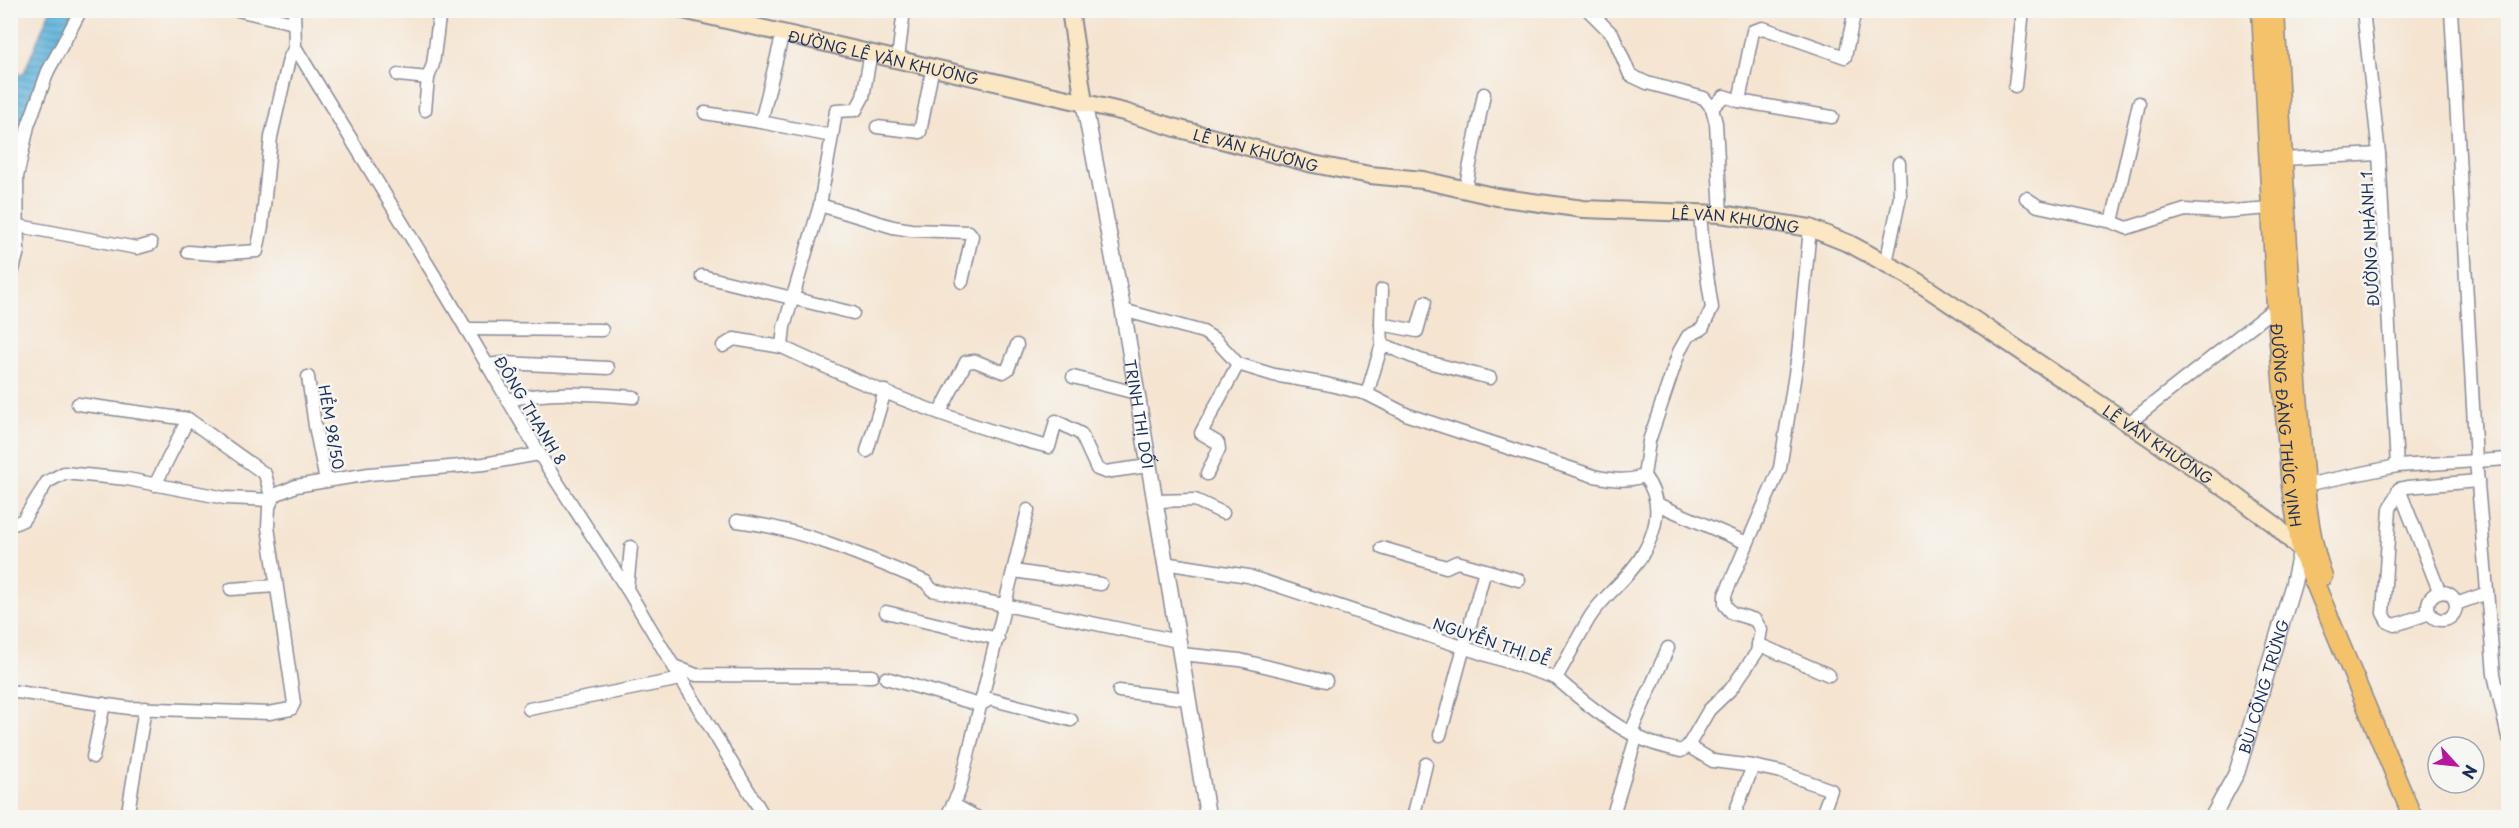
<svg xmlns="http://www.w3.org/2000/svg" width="2519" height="828" viewBox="0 0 2519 828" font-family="'Playpen Sans',sans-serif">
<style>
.water{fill:url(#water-rules);stroke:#3d719c;stroke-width:1.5}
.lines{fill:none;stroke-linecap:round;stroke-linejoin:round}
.minor-casing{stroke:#888a97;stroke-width:15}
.tertiary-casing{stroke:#888a97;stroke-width:18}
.secondary-casing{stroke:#888a97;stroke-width:20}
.primary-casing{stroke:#888a97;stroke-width:21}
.minor{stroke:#fff;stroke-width:12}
.tertiary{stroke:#fff;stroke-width:15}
.secondary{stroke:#fbe7c3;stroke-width:16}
.primary{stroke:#f4c26a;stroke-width:18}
.labels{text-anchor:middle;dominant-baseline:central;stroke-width:5;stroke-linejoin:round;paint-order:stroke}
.street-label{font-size:15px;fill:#1b2f5e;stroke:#f6f6f2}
</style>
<defs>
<pattern id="water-rules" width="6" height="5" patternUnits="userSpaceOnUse" patternTransform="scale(1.5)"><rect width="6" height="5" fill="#5fb3db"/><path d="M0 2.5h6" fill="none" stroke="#4e92b5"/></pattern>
</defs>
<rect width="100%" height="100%" fill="#f6f6f2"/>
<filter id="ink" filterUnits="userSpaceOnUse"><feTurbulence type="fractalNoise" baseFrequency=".0167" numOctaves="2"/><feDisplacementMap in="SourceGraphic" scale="12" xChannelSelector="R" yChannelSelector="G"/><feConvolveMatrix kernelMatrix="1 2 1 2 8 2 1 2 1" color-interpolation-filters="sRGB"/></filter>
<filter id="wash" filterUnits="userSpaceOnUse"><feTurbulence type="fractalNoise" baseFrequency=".008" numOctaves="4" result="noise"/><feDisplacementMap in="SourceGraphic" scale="24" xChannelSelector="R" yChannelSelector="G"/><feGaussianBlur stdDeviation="1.35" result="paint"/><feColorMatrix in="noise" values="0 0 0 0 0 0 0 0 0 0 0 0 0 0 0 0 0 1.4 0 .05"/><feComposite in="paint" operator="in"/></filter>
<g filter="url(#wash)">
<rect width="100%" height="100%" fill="#f5e4d0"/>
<!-- water -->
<path class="water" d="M 50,11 L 79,11 L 20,139 L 17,227 L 11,276 L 10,101 L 13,95 L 11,94 L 11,71 L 21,75 L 24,73 Z"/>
</g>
<g filter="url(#ink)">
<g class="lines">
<defs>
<g id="minor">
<path d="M 237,10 L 294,23"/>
<path d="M 294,10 L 295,47 L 448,298 L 548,468 L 627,589 L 765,818"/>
<path d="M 1588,10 L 1613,35 L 1630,75 L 1647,83 L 1704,98 L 1712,108 L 1716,123 L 1721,214"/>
<path d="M 2363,10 L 2379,154 L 2397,466"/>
<path d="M 2451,10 L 2476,460 L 2494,674 L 2508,737"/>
<path d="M 898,58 L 904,10"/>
<path d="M 398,75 L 428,78 L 433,64 L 440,10"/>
<path d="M 2015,86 L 2023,10"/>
<path d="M 1739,101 L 1753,31 L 1763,28 L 1845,57 L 1855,10"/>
<path d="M 1712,108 L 1724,96 L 1739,101 L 1832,117"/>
<path d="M 425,110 L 428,78"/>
<path d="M 705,113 L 761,122 L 783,32"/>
<path d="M 761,122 L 832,136 L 836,111 L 856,110 L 863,97 L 871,52"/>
<path d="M 877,127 L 920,132 L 933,66"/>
<path d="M 832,136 L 820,205 L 784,327 L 782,347 C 868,387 957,424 1049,447 L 1056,421 L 1081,434 L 1097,469 L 1105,472 L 1148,466"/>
<path d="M 2283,159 L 2379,154"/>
<path d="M 1465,190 L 1484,94"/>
<path d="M 2026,198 L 2038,206 L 2112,222 L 2127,228 L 2185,210 L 2219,212 L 2271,208"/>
<path d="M 820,205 L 893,227 L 911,230 L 969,232 L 972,236 L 962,282"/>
<path d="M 2112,222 L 2139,103"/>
<path d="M 19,226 L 137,248 L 151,244"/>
<path d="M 188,252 L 214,254 L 257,251 L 262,226 L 271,137 L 289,59 L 295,47"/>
<path d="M 1886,263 L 1900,197 L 1899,163"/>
<path d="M 702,276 L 853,313"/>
<path d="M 10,281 L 18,251 L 17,177 L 28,126 L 48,71 L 81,10"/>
<path d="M 1123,310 L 1203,332 L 1216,340 L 1238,364 L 1274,375 L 1326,384 L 1367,394 L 1408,415 L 1594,476 C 1612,480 1626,482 1644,476"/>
<path d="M 1381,324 L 1382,290"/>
<path d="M 466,329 L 602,330"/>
<path d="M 1382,344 L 1420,360 L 1490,378"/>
<path d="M 723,346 L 734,339 L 782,347"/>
<path d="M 487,365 L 504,363 L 608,368"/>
<path d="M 308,377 L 315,426 L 326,481"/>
<path d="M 1073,377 L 1136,393"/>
<path d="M 1367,394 L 1382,344 L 1381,324 L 1417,331 L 1425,302"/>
<path d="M 508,400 C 551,390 591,394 634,397"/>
<path d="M 940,412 L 966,362 L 975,361 L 1003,372 L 1008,369 L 1017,345"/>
<path d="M 2130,422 L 2276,307"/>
<path d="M 867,451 L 885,391"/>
<path d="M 1207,474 L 1219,449 L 1218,443 L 1201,433 L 1238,364"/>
<path d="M 155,485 L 188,419"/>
<path d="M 2305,485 L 2397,466 L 2508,459"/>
<path d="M 2399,489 L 2440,593"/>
<path d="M 1154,501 L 1195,500 L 1223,513"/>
<path d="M 1657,504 L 1747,543"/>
<path d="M 737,521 C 803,529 866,557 926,582 L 932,590 L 1178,641"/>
<path d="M 14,524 L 23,520 L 47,482 L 64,473 L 127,479 L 225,498 L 272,500 L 265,474 L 188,419 L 78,404"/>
<path d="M 1382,548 L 1446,567 L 1457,562 L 1485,570 L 1440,735"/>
<path d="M 1164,563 L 1248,576 L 1556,678 C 1581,700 1618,730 1649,742 C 1659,746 1670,748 1681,751 L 1688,746 L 1709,710 L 1731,689 L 1757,652 L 1761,630 L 1755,620 L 1732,613 L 1725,605 L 1725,595 L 1780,468 L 1798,355 L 1810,228"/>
<path d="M 1485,570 L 1519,580"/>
<path d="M 1014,571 L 1101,584"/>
<path d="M 231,589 L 276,586"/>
<path d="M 627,589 L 631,547"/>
<circle cx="2442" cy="606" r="14"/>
<path d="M 2456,604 L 2487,593"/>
<path d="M 886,612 L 998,639"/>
<path d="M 2430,613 L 2395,625 L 2388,622 L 2383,613 L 2390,509 L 2399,489 L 2407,487 L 2478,481"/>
<path d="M 1758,644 L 1829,675"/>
<path d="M 1181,654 L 1240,660 L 1326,681"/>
<path d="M 674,666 L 696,675 L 872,676"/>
<path d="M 886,678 L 980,705 L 990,699 L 1071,720"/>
<path d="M 1556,678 C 1568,658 1578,637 1590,617 C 1604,595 1627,580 1641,557 C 1657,531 1664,501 1644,476 L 1649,441 L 1679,352 L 1688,336 L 1702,329 L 1712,308 L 1703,249 L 1700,213"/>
<path d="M 10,691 L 129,708 L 269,713 L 291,709 L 294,703 L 268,527 L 269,507 L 272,500 L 277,494 L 296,486 L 369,474 L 484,464 L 539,454"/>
<path d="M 1119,691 L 1188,699"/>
<path d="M 529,709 L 681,679"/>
<path d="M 1631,732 L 1668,648"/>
<path d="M 1688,746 L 1713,761 L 1753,766 L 1781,772 L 1831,790 L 1821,818"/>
<path d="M 93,757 L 104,704"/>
<path d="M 954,805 L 978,818"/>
<path d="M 127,818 L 145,708"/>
<path d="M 946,818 L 959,792 L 1028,510"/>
<path d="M 1413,818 L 1426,764"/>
<path d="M 1612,818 L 1637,735"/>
<path d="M 1733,818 L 1753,766"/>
</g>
<g id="tertiary">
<path id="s1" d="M 1084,103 L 1123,310 L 1208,818"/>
<path id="s2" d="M 2212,818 L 2237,772 L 2293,585 L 2301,550"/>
</g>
<g id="secondary">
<path id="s3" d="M 683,10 L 1124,112 L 1176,128 L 1313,164 L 1370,175 L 1423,180 L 1497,197 L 1583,209 L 1721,214 L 1810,228 L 1850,244 L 1909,276 L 2235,495 L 2274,524 L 2301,550 L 2309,549"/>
<path d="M 1070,10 L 1084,103"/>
</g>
<g id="primary">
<path id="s4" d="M 2261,10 L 2276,307 L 2291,487 L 2301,550 L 2413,818"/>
<path d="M 2275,10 C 2282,139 2288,268 2298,396 C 2303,450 2304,526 2323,576"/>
</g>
</defs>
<!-- minor casing -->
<use href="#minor" class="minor-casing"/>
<!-- tertiary casing -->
<use href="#tertiary" class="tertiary-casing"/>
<!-- secondary casing -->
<use href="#secondary" class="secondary-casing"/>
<!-- primary casing -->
<use href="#primary" class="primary-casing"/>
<!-- minor -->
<use href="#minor" class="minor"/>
<!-- tertiary -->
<use href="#tertiary" class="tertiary"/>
<!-- secondary -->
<use href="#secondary" class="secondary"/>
<!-- primary -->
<use href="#primary" class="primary"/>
</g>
</g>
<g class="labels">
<!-- street labels -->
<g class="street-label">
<text stroke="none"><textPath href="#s3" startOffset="206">ĐƯỜNG LÊ VĂN KHƯƠNG</textPath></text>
<text stroke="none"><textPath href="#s3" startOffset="590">LÊ VĂN KHƯƠNG</textPath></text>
<text stroke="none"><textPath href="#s3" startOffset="1076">LÊ VĂN KHƯƠNG</textPath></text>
<text transform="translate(2369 239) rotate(-93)">ĐƯỜNG NHÁNH 1</text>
<text transform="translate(531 410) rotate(59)">ĐÔNG THẠNH 8</text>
<text stroke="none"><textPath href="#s1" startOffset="316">TRỊNH THỊ DỐI</textPath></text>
<text stroke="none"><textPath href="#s4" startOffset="416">ĐƯỜNG ĐẶNG THÚC VỊNH</textPath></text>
<text transform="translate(332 427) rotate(80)">HẺM 98/50</text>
<text stroke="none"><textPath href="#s3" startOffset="1562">LÊ VĂN KHƯƠNG</textPath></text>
<text transform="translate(1492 641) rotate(18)">NGUYỄN THỊ DỄ</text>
<text stroke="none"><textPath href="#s2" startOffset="142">BÙI CÔNG TRỪNG</textPath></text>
</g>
</g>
<!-- margin -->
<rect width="2519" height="828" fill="none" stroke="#f6f6f2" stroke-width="36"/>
<!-- north arrow -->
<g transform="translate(2456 765) rotate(117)"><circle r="28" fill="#f6f6f2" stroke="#9ea6b7" stroke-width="1.5"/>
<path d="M0-4.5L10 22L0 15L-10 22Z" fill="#b5179e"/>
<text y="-9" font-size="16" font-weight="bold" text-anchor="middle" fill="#1b2f5e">N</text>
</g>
</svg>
